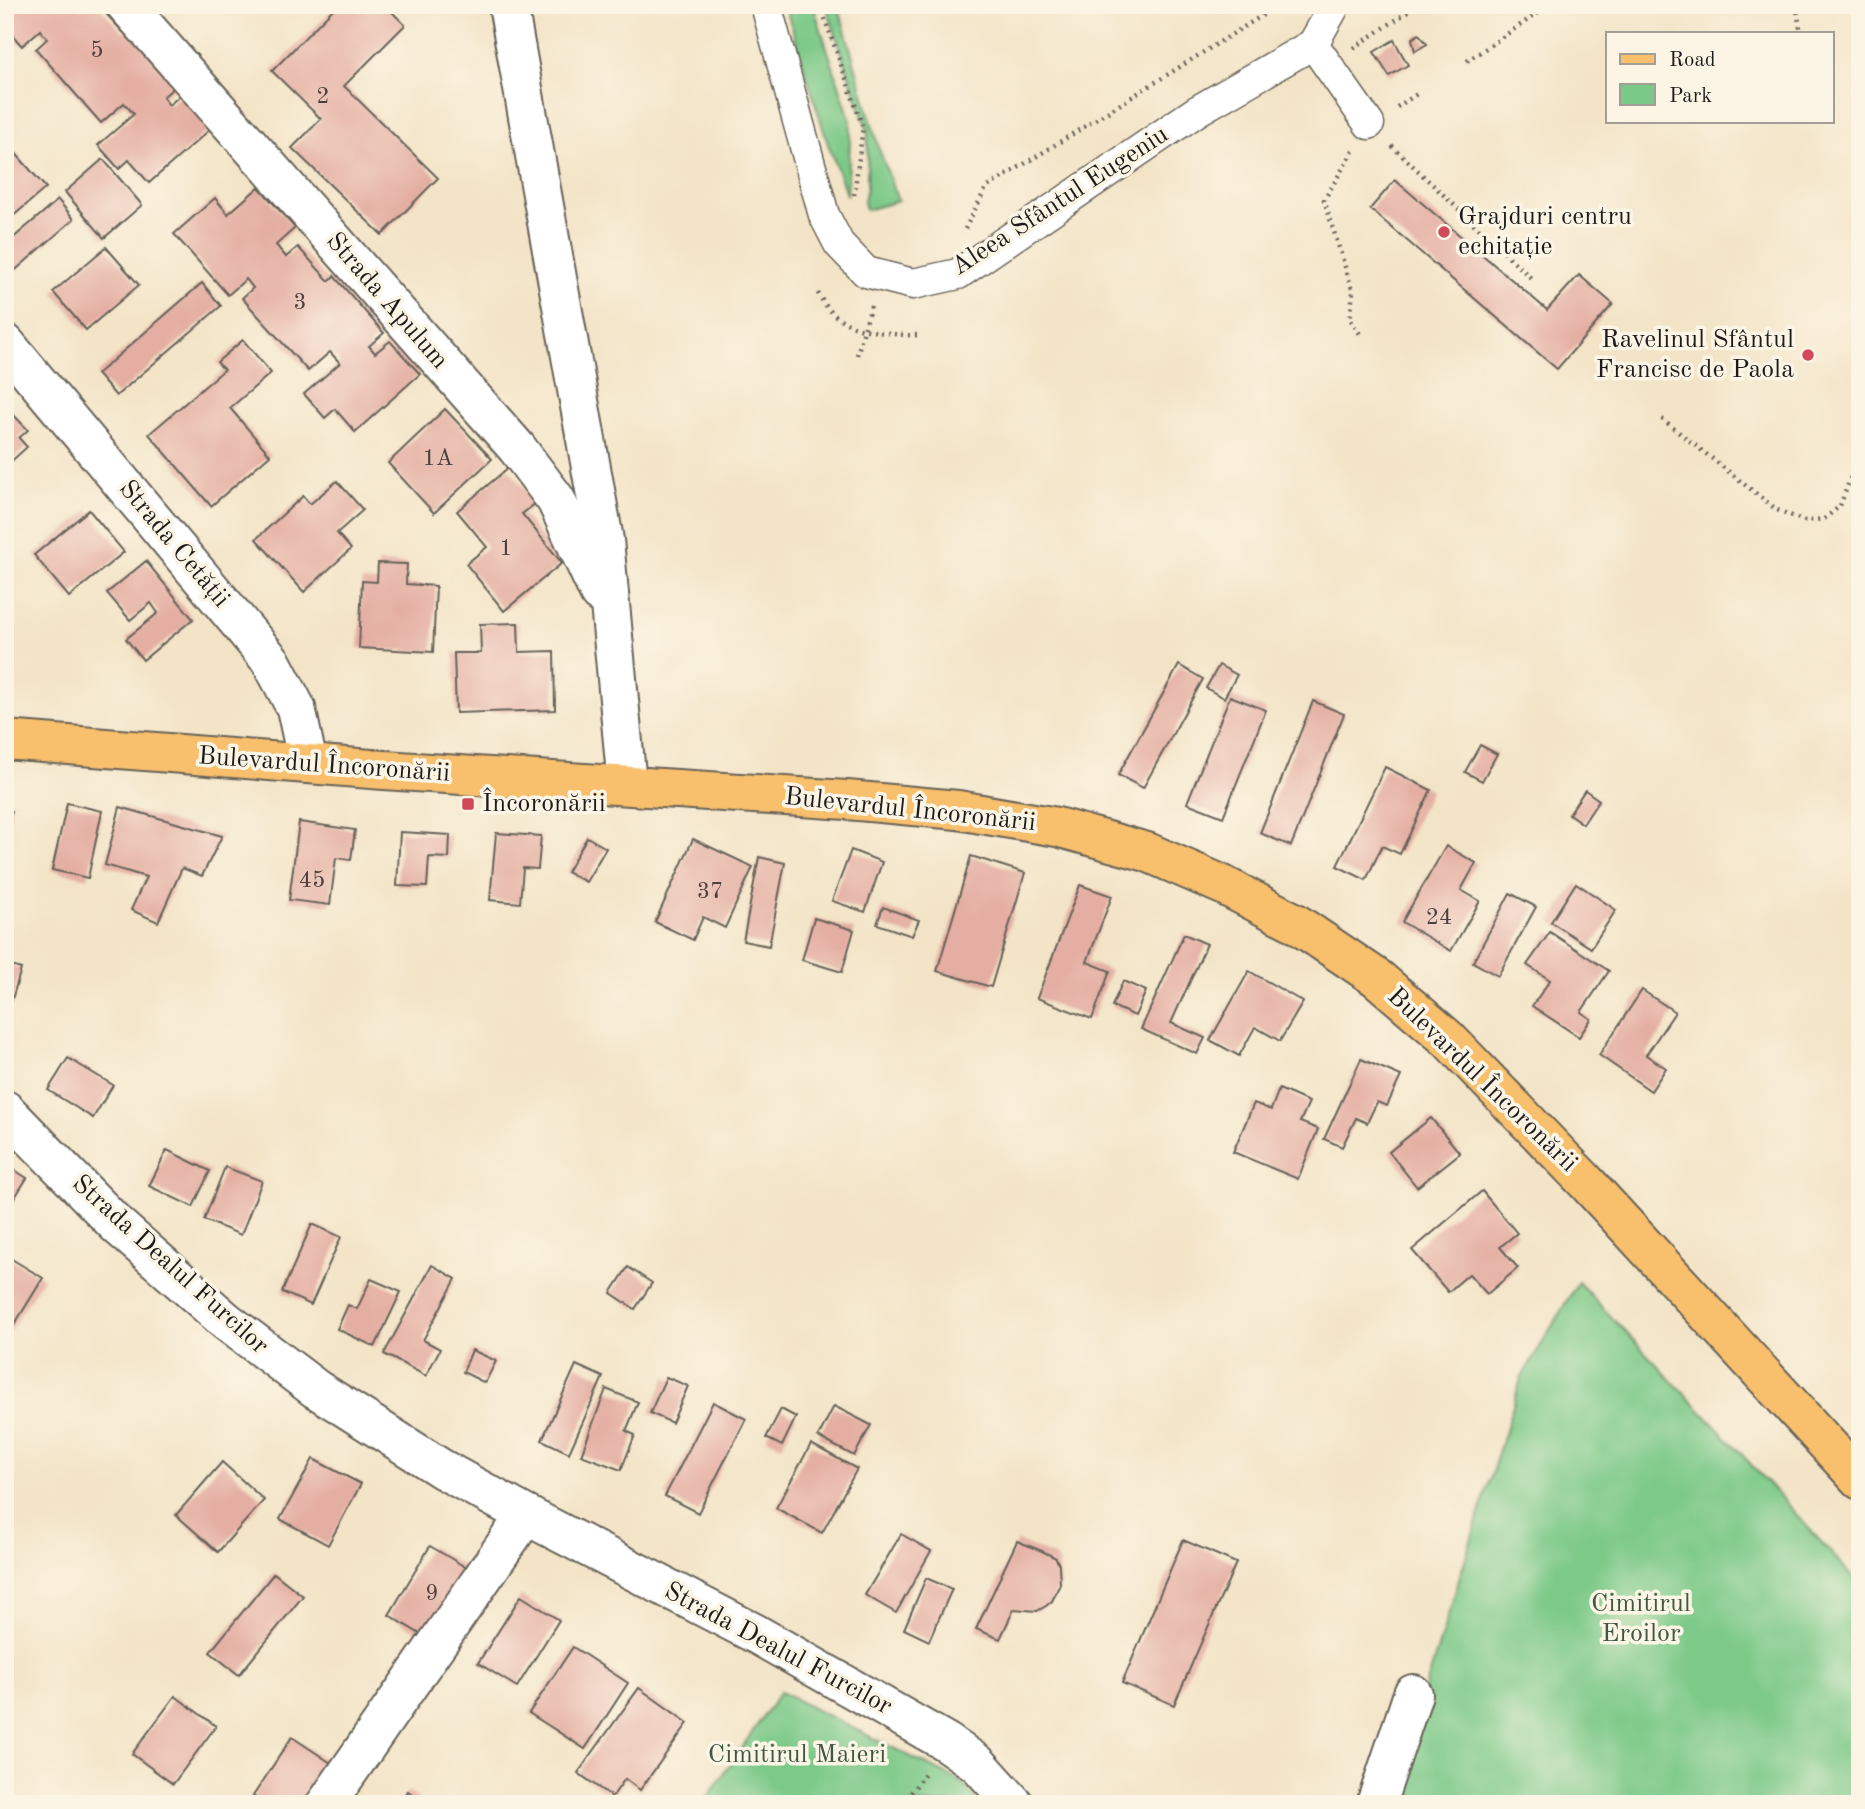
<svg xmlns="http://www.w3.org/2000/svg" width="1865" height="1809" viewBox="0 0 1865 1809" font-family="'Old Standard TT',serif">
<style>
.green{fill:#7bc988;stroke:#4c7252;stroke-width:2}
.building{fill:#e4aea2}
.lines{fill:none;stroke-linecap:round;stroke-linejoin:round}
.pedestrian-casing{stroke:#676258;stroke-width:33}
.minor-casing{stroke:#676258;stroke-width:42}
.primary-casing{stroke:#676258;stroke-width:42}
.path{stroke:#676258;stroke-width:4.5;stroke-dasharray:2 5;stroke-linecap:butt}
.pedestrian{stroke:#fff;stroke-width:30}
.minor{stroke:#fff;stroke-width:38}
.primary{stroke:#f8bf6c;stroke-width:38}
.poi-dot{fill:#d1495b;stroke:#fcf5e5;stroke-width:2.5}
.labels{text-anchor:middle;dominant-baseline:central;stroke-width:7;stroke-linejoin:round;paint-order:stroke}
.number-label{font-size:23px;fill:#4e403e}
.street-label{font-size:26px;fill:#1c1c1c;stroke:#fcf5e5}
.poi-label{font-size:26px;fill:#1c1c1c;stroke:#fcf5e5;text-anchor:start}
.park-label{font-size:26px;fill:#3d5942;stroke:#fcf5e5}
</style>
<rect width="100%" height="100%" fill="#fcf5e5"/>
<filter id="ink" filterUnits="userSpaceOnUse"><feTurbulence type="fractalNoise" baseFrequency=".0143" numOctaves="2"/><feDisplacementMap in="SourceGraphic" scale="14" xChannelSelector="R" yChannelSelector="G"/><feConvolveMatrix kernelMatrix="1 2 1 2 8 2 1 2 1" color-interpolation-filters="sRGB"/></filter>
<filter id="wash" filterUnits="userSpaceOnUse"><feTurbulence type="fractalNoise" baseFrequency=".00686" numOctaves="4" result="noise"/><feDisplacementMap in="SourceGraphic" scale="28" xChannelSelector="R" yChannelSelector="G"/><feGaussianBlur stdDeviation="1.57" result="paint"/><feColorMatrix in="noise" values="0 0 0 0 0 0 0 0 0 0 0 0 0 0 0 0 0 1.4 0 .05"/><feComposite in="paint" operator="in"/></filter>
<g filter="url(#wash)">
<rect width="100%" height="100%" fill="#f3e4c7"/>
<!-- green -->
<g class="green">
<path d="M 785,5 L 813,5 L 851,122 L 847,196 L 827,141 Z"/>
<path d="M 826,5 L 838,5 L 878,146 L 898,201 L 866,210 L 864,201 L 867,186 L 868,132 Z"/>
<path d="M 1578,1282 L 1736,1448 L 1860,1585 L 1860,1804 L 1387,1804 L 1433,1664 L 1521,1379 Z"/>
<path d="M 780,1692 L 962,1782 L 980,1804 L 703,1804 Z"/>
</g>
<g id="blocks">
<!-- building -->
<g class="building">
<path d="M 5,5 L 77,5 L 80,9 L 84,5 L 98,5 L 123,32 L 128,27 L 178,84 L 163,97 L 169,105 L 184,92 L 214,126 L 149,183 L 129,160 L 119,169 L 98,145 L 134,114 L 124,103 L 101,123 L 36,49 L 47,39 L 40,30 L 22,46 L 5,27 Z"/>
<path d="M 243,5 L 257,5 L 249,12 Z"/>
<path d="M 337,5 L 385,5 L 405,25 L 344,86 L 438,178 L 382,235 L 292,148 L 321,119 L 272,71 Z"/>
<path d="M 1419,34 L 1427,44 L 1415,51 L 1412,39 Z"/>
<path d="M 1394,40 L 1408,65 L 1389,76 L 1374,52 Z"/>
<path d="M 5,141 L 46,188 L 5,223 Z"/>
<path d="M 103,159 L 142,205 L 104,238 L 65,192 Z"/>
<path d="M 1395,180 L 1547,310 L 1579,275 L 1613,304 L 1557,369 L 1370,209 Z"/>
<path d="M 259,187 L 295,228 L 276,245 L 286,257 L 298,247 L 329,281 L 334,276 L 384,333 L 369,346 L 375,353 L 390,341 L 420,374 L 355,432 L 335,409 L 325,418 L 304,394 L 340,363 L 330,352 L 308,371 L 242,298 L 253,288 L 246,279 L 228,295 L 174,234 L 215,198 L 228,214 Z"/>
<path d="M 58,200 L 74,219 L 11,274 L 5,267 L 5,245 Z"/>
<path d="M 106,247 L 139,285 L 86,330 L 53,292 Z"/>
<path d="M 202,283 L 221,306 L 116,396 L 97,374 Z"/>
<path d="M 243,340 L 271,373 L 230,408 L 270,455 L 211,506 L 149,434 L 224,370 L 217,362 Z"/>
<path d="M 8,409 L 28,430 L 19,438 L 27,447 L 5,467 L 5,412 Z"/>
<path d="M 445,409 L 492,459 L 434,513 L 388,463 Z"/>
<path d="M 508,468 L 536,503 L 522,514 L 562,563 L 504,611 L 466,564 L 487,547 L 457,511 Z"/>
<path d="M 337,481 L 363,510 L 337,533 L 351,549 L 304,592 L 256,539 L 303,496 L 310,504 Z"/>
<path d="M 89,510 L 124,552 L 69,597 L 34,555 Z"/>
<path d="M 146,561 L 193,619 L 143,660 L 126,639 L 158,613 L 151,603 L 130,620 L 107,593 Z"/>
<path d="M 378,563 L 407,564 L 406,584 L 436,586 L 433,652 L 359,648 L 362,581 L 377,582 Z"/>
<path d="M 518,623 L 519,652 L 554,651 L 555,710 L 456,713 L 454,653 L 481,653 L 480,624 Z"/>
<path d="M 1179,665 L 1203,679 L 1143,788 L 1118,775 Z"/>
<path d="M 1219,665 L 1237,675 L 1224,698 L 1206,688 Z"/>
<path d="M 1230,696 L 1266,710 L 1223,817 L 1187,803 Z"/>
<path d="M 1313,701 L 1344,714 L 1291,846 L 1260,833 Z"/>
<path d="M 1480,745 L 1497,754 L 1482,781 L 1465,772 Z"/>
<path d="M 1385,767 L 1431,790 L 1400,854 L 1382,846 L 1366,880 L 1337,866 Z"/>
<path d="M 1585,790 L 1599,800 L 1583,824 L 1569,814 Z"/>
<path d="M 67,803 L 102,811 L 88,878 L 52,870 Z"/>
<path d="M 120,807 L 222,836 L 202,876 L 182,868 L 158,922 L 131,910 L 146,877 L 105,865 Z"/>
<path d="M 5,809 L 12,811 L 6,831 L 5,831 Z"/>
<path d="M 299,822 L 355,830 L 351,860 L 336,858 L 330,905 L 289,900 Z"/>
<path d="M 400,832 L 450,835 L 449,858 L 429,857 L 427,887 L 397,886 Z"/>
<path d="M 496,833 L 541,836 L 538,869 L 523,868 L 520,903 L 490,900 Z"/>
<path d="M 587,837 L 606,848 L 586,882 L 567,872 Z"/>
<path d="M 693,839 L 753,867 L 725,928 L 703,917 L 693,940 L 655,922 Z"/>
<path d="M 1446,846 L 1476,863 L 1461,890 L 1480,901 L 1451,951 L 1402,922 Z"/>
<path d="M 851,850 L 882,862 L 865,912 L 832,901 Z"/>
<path d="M 971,856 L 1025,873 L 991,987 L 937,971 Z"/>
<path d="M 759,857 L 785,863 L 769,946 L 743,941 Z"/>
<path d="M 1576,883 L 1616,910 L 1591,948 L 1551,922 Z"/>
<path d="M 1080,885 L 1112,896 L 1087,962 L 1110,971 L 1092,1019 L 1037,998 Z"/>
<path d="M 1510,893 L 1536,907 L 1498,976 L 1473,962 Z"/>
<path d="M 883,907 L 919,920 L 912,936 L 877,924 Z"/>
<path d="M 814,918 L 854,930 L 842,972 L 802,960 Z"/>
<path d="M 1550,932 L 1609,971 L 1581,1012 L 1591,1019 L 1579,1037 L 1532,1006 L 1550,980 L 1527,965 Z"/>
<path d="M 1184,934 L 1207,944 L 1171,1023 L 1205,1038 L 1197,1054 L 1141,1029 Z"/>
<path d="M 5,964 L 21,969 L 6,1020 L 5,1020 Z"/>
<path d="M 1249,971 L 1303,1002 L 1280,1041 L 1255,1027 L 1239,1056 L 1210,1040 Z"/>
<path d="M 1123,981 L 1146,991 L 1135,1016 L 1112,1006 Z"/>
<path d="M 1642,990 L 1675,1012 L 1646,1055 L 1666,1068 L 1651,1091 L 1599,1055 Z"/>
<path d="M 68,1058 L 113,1085 L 93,1118 L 48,1090 Z"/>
<path d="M 1361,1059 L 1401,1076 L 1387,1106 L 1377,1102 L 1367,1123 L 1356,1118 L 1342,1147 L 1324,1139 Z"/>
<path d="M 1279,1089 L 1309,1102 L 1300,1122 L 1318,1129 L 1298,1179 L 1233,1152 L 1254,1103 L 1271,1110 Z"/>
<path d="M 1431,1118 L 1460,1153 L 1417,1187 L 1389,1152 Z"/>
<path d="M 167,1150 L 210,1171 L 193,1207 L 149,1186 Z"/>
<path d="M 5,1164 L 27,1178 L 5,1213 Z"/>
<path d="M 225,1167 L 262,1181 L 241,1235 L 204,1220 Z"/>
<path d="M 1482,1191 L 1517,1233 L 1500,1247 L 1518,1268 L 1487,1294 L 1469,1274 L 1448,1292 L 1412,1250 Z"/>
<path d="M 312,1224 L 341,1237 L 311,1305 L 282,1292 Z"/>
<path d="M 5,1255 L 43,1278 L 8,1335 L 5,1333 Z"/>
<path d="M 432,1265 L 456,1279 L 423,1340 L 440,1349 L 426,1376 L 384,1354 Z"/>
<path d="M 628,1267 L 652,1283 L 635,1309 L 611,1293 Z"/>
<path d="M 371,1279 L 401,1292 L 375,1347 L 337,1329 L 348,1305 L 357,1309 Z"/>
<path d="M 472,1350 L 496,1361 L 485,1383 L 463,1372 Z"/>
<path d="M 576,1365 L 603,1377 L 569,1453 L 542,1440 Z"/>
<path d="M 666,1377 L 688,1386 L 672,1423 L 650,1413 Z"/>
<path d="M 606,1389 L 638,1402 L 626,1431 L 635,1435 L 621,1470 L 581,1455 Z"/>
<path d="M 713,1402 L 746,1419 L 698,1513 L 665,1496 Z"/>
<path d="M 834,1406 L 871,1425 L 854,1456 L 818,1437 Z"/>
<path d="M 781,1409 L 796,1417 L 782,1446 L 766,1438 Z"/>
<path d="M 811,1444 L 857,1469 L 822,1533 L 776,1508 Z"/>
<path d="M 313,1459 L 361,1484 L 328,1545 L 280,1519 Z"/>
<path d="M 222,1462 L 264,1500 L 218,1552 L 176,1515 Z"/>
<path d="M 901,1534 L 931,1551 L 896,1613 L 865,1595 Z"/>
<path d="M 1183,1540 L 1236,1563 L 1174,1705 L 1122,1683 Z"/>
<path d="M 1017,1541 L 1042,1551 L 1056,1558 L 1059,1565 L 1060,1584 L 1052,1601 L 1046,1606 L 1037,1611 L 1014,1609 L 1000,1639 L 976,1629 Z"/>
<path d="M 430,1546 L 467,1568 L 425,1637 L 389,1615 Z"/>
<path d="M 274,1573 L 303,1596 L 239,1675 L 210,1652 Z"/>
<path d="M 926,1578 L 952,1589 L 929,1641 L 904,1629 Z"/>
<path d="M 521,1596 L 559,1620 L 517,1687 L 478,1663 Z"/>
<path d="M 573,1647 L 628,1683 L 585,1749 L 529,1713 Z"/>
<path d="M 639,1688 L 688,1723 L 640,1790 L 625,1779 L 612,1797 L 578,1773 Z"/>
<path d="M 175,1696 L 216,1726 L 173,1784 L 132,1754 Z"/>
<path d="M 292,1737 L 331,1763 L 303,1804 L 264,1804 L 253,1796 Z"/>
<path d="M 408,1791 L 425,1804 L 398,1804 Z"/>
</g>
</g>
</g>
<g filter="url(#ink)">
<use href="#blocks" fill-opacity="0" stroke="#676258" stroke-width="2"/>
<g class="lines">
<defs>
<g id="pedestrian">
<path d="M 766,5 L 824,215 L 839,244 L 866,272 L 913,284 L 958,274 L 1197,111 L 1313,44 L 1335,5"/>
<path d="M 1313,44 L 1369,124"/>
</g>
<g id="minor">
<path d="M 126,5 L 517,448 L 556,500 L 599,593"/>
<path d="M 508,5 L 604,540 L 627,785"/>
<path d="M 5,343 L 271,661 L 296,708 L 308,764"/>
<path d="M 5,1110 L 117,1225 L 226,1321 L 316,1389 L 442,1469 L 526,1515 L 756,1634 L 946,1742 L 978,1764 L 1014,1804"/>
<path d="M 326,1804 L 526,1515"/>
<path d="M 1376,1804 L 1413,1694"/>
</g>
<path id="primary" d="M 5,740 L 384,770 L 847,800 L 958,810 L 1057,827 L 1147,852 L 1223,885 L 1294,922 L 1377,978 L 1448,1039 L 1586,1182 L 1860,1480"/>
</defs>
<!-- pedestrian casing -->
<use href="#pedestrian" class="pedestrian-casing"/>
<!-- minor casing -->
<use href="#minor" class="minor-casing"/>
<!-- primary casing -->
<use href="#primary" class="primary-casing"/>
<!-- path -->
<g class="path">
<path d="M 820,5 L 863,127 L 854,196"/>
<path d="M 1796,5 L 1801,33"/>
<path d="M 1354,48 L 1418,5"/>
<path d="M 1467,61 L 1550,5"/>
<path d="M 1397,107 L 1420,92"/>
<path d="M 1392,146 L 1534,281"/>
<path d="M 1353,151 L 1324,200 L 1353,292 L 1350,319 L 1362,337"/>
<path d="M 965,229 L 986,188 L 1279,5"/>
<path d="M 818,293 C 833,322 854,329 885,333 C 896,334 907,336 918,335"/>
<path d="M 857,355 L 871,306"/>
<path d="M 1662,419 L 1777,510 L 1805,521 L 1824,519 L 1840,506 L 1860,452"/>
<path d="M 903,1804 L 925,1773"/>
</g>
<!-- pedestrian -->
<use href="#pedestrian" class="pedestrian"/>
<!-- minor -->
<use href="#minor" class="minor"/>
<!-- primary -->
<use href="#primary" class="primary"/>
</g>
</g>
<!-- markers -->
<g class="poi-dot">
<circle cx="1444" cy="232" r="7"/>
<circle cx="1808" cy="355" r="7"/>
<rect x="461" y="797" width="14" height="14" rx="3.5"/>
</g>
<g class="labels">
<!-- number labels -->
<g class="number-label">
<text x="97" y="50">5</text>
<text x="323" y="96">2</text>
<text x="300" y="302">3</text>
<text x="438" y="458">1A</text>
<text x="506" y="548">1</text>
<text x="312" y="880">45</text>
<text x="710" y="891">37</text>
<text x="1439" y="917">24</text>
<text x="432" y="1593">9</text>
</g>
<!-- street labels -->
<g class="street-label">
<text transform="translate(1060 201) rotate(-33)">Aleea Sfântul Eugeniu</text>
<text transform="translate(387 301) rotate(49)">Strada Apulum</text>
<text transform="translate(174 544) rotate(50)">Strada Cetății</text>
<text transform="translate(324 765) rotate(4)">Bulevardul Încoronării</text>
<text transform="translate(910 810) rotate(6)">Bulevardul Încoronării</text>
<text transform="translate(1482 1080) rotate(44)">Bulevardul Încoronării</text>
<text transform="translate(170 1265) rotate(42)">Strada Dealul Furcilor</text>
<text transform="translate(778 1649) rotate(28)">Strada Dealul Furcilor</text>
</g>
<!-- poi labels -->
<g class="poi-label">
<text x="1458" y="217">Grajduri centru<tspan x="1458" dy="30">echitație</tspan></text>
<text x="1794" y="340" text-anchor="end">Ravelinul Sfântul<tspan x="1794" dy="30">Francisc de Paola</tspan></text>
<text x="482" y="804">Încoronării</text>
</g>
<!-- park labels -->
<g class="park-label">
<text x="1641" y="1604">Cimitirul<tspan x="1641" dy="30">Eroilor</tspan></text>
<text x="797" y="1755">Cimitirul Maieri</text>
</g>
</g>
<!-- margin -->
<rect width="1865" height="1809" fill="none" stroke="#fcf5e5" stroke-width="28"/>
<!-- legend -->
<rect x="1606" y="32" width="228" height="91" fill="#fcf5e5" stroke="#a29e95" stroke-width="2"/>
<rect x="1620" y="54" width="35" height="10" fill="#f8bf6c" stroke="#a29e95" stroke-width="2"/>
<text x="1669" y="66" font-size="21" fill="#1c1c1c">Road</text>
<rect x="1620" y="84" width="35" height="21" fill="#7bc988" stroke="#a29e95" stroke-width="2"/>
<text x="1669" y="102" font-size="21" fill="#1c1c1c">Park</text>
</svg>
